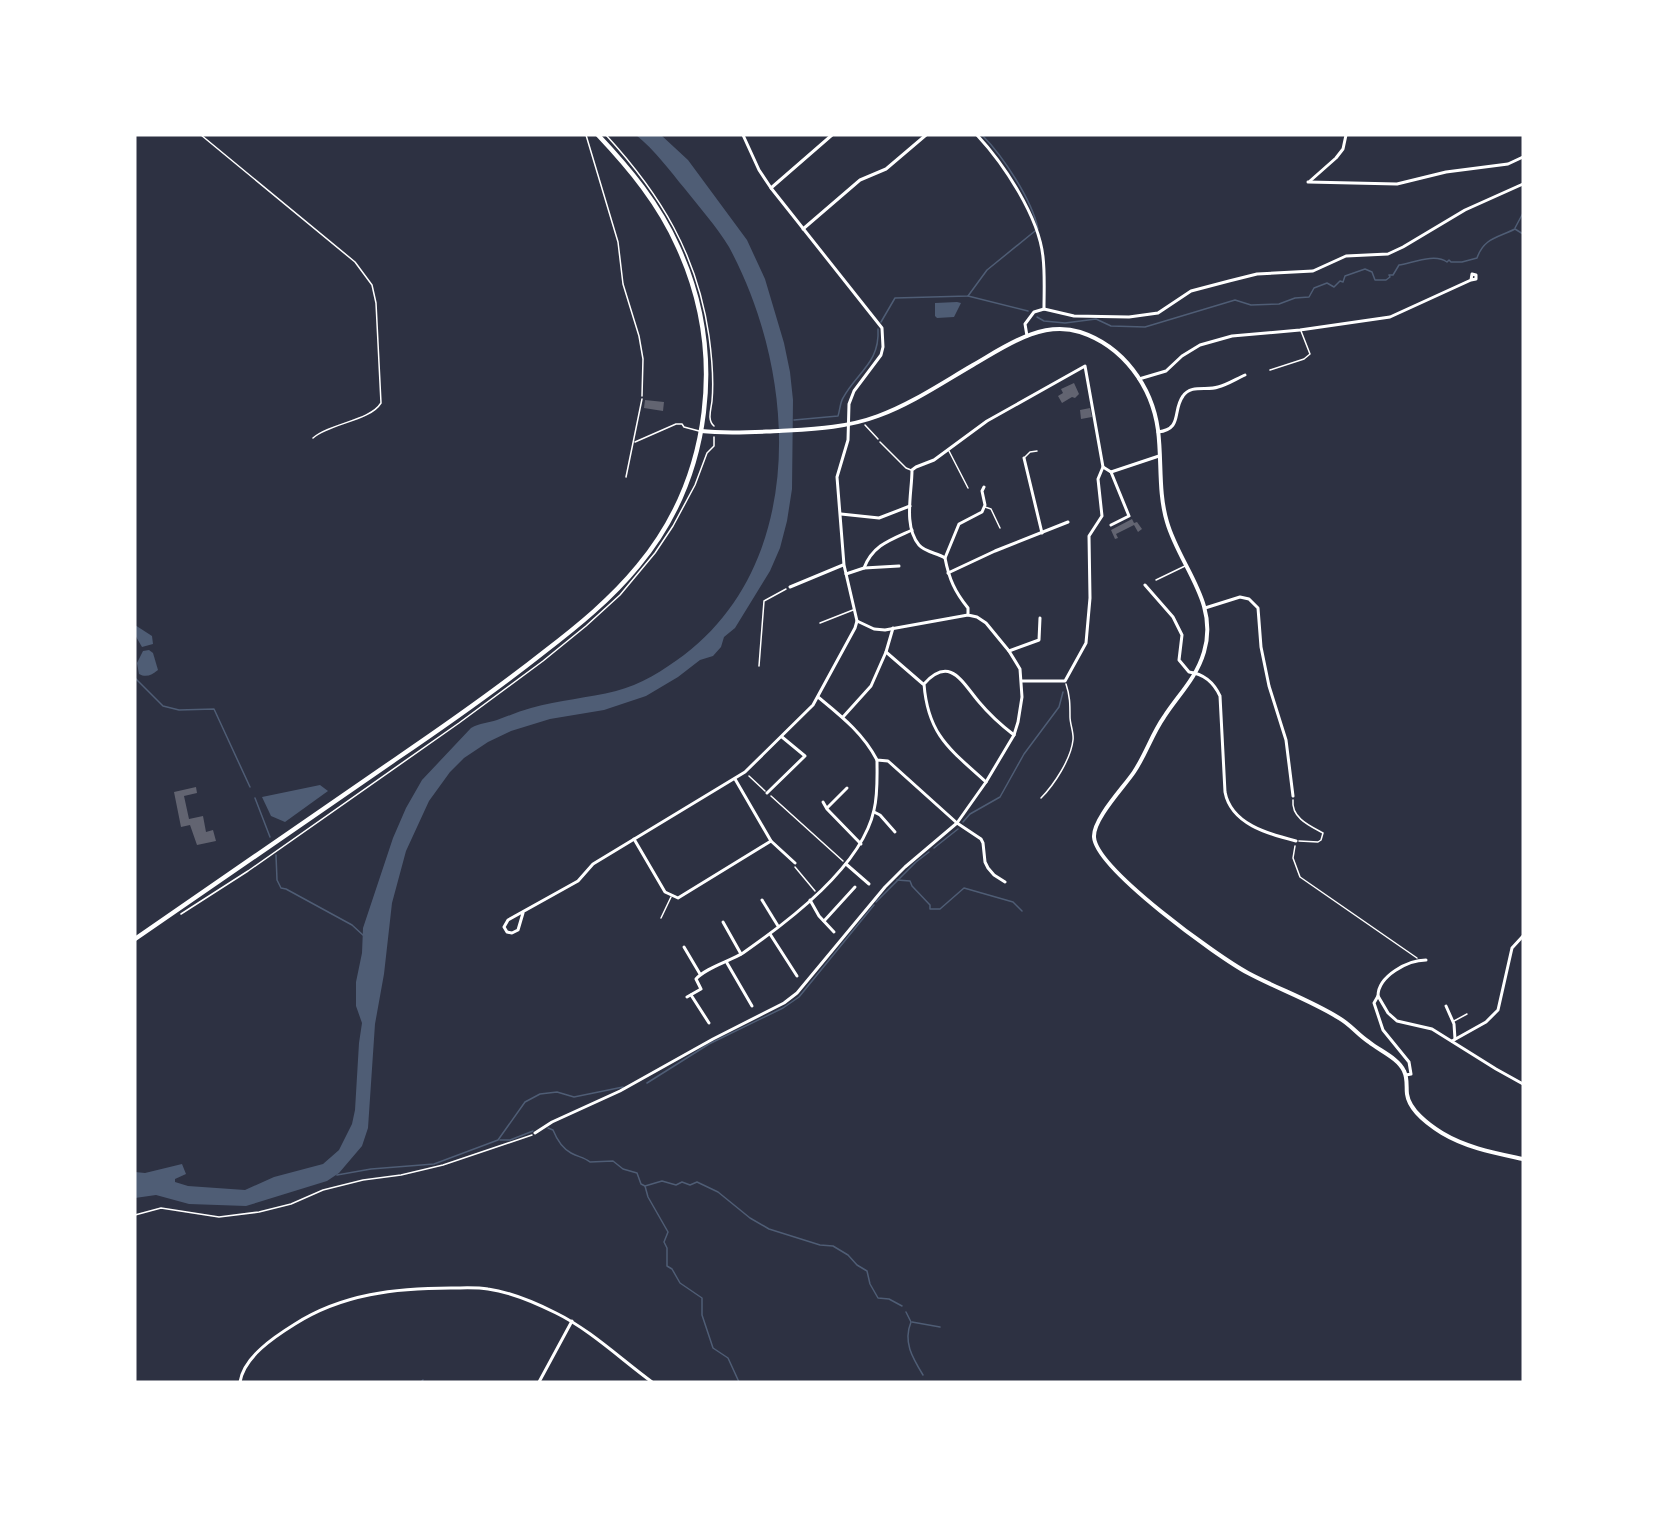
<svg xmlns="http://www.w3.org/2000/svg" width="1658" height="1517" viewBox="0 0 1658 1517" font-family="'PT Sans Narrow',sans-serif">
<style>
.water{fill:#4f5d75}
.lines{fill:none;stroke-linecap:round;stroke-linejoin:round}
.stream{stroke:#4f5d75;stroke-width:1.5}
.building{fill:#626471}
.path{stroke:#fff;stroke-width:1.5}
.service{stroke:#fff;stroke-width:1.5}
.minor{stroke:#fff;stroke-width:3}
.tertiary{stroke:#fff;stroke-width:4}
.primary{stroke:#fff;stroke-width:4.5}
</style>
<rect width="100%" height="100%" fill="#2d3142"/>
<!-- water -->
<g class="water">
<path d="M 636,135 L 661,135 L 688,160 L 747,240 L 765,279 L 784,343 L 790,372 L 793,400 L 792,489 L 787,521 L 780,548 L 770,571 L 735,628 L 724,637 L 721,647 L 713,656 L 700,660 L 678,677 L 646,696 L 604,710 L 550,719 L 511,731 L 488,742 L 464,758 L 450,772 L 429,801 L 406,851 L 392,903 L 384,974 L 375,1024 L 368,1128 L 362,1146 L 339,1173 L 327,1181 L 246,1206 L 189,1204 L 156,1195 L 135,1198 L 135,1172 L 145,1173 L 182,1164 L 186,1174 L 175,1179 L 175,1182 L 188,1186 L 245,1190 L 274,1177 L 323,1164 L 339,1150 L 352,1124 L 355,1110 L 359,1043 L 362,1023 L 356,1006 L 356,982 L 362,953 L 363,928 L 393,838 L 406,808 L 422,780 L 471,728 C 480,723 488,723 497,720 C 508,716 520,711 531,708 C 559,700 588,698 616,691 C 640,685 664,670 684,655 C 808,560 797,373 729,247 C 717,227 699,207 685,189 C 670,171 655,150 636,135 Z"/>
<path d="M 957,302 L 961,303 L 954,317 L 937,318 L 935,316 L 935,303 Z"/>
<path d="M 135,625 L 152,636 L 153,644 L 142,647 L 135,635 Z"/>
<path d="M 149,650 L 153,653 L 158,670 C 152,675 146,678 139,674 L 137,663 L 143,651 Z"/>
<path d="M 320,785 L 328,791 L 285,822 L 271,816 L 262,797 Z"/>
</g>
<g class="lines">
<!-- stream -->
<g class="stream">
<path d="M 982,135 C 1003,156 1032,200 1038,229"/>
<path d="M 1515,228 L 1523,213"/>
<path d="M 968,296 L 1028,311"/>
<path d="M 1037,317 L 1044,321 L 1065,323 L 1096,319 L 1111,326 L 1145,327 L 1235,300 L 1251,305 L 1279,304 L 1295,298 L 1309,297 L 1314,288 L 1327,283 L 1334,287 L 1340,281 L 1343,282 L 1345,276 L 1365,269 L 1372,272 L 1375,280 L 1386,280 L 1390,277 L 1389,275 L 1393,275 L 1399,265 C 1412,263 1435,253 1447,262 L 1449,260 L 1451,262 L 1462,262 L 1477,258 C 1484,238 1497,238 1515,229 L 1523,234"/>
<path d="M 881,322 L 895,298 L 968,296 L 987,270 L 1035,231"/>
<path d="M 794,420 L 838,416 C 840,410 840,403 843,398 C 857,372 880,363 878,329"/>
<path d="M 135,678 L 163,706 L 179,710 L 214,709 L 250,787"/>
<path d="M 255,798 L 270,837"/>
<path d="M 963,822 L 970,814 L 1000,797 L 1024,754 L 1059,707 L 1063,692"/>
<path d="M 934,848 L 958,829"/>
<path d="M 276,855 L 277,880 L 281,888 L 286,889 L 352,925 L 364,936"/>
<path d="M 897,880 L 910,881 L 912,886 L 930,905 L 930,909 L 940,909 L 964,888 L 1013,902 L 1022,911"/>
<path d="M 876,902 L 916,862 L 929,852"/>
<path d="M 647,1083 L 709,1044 L 783,1008 L 799,997 L 874,905"/>
<path d="M 548,1128 L 553,1130 C 557,1140 562,1148 571,1153 C 578,1157 584,1157 590,1162 L 613,1161 L 623,1169 L 637,1173 L 641,1184 L 645,1186 L 648,1197 L 668,1232 L 664,1242 L 667,1248 L 667,1266 L 672,1269 L 680,1283 L 702,1298 L 702,1315 L 713,1348 L 728,1358 L 739,1382"/>
<path d="M 500,1140 L 510,1140 L 533,1131"/>
<path d="M 337,1175 L 371,1169 L 434,1164 L 498,1140 L 525,1102 L 540,1094 L 557,1092 L 574,1097 L 623,1087"/>
<path d="M 645,1186 L 662,1181 L 676,1185 L 682,1182 L 690,1185 L 697,1182 L 718,1192 L 750,1218 L 769,1229 L 820,1245 L 833,1246 L 848,1255 L 857,1265 L 867,1271 L 870,1284 L 878,1298 L 889,1299 L 902,1306"/>
<path d="M 906,1312 L 911,1322 C 903,1342 912,1357 923,1375"/>
<path d="M 912,1322 L 940,1327"/>
<path d="M 421,1382 L 423,1380"/>
</g>
</g>
<!-- building -->
<g class="building">
<path d="M 1074,383 L 1079,394 L 1075,398 L 1072,397 L 1062,403 L 1058,396 L 1063,393 L 1061,389 Z"/>
<path d="M 645,400 L 664,402 L 663,411 L 644,408 Z"/>
<path d="M 1090,408 L 1092,417 L 1081,419 L 1080,410 Z"/>
<path d="M 1132,519 L 1134,523 L 1137,522 L 1142,529 L 1138,532 L 1134,525 L 1116,534 L 1118,538 L 1115,539 L 1111,530 Z"/>
<path d="M 196,787 L 197,793 L 184,796 L 189,819 L 203,816 L 206,832 L 213,830 L 216,841 L 197,845 L 190,825 L 181,827 L 174,792 Z"/>
</g>
<g class="lines">
<!-- path -->
<g class="path">
<path d="M 586,135 L 618,242 L 623,284 L 639,336 L 643,359 L 642,396"/>
<path d="M 606,135 C 661,195 697,254 709,336 C 712,358 714,379 712,401 C 711,410 707,420 714,426"/>
<path d="M 865,425 L 878,439"/>
<path d="M 759,666 L 764,601 L 786,589"/>
<path d="M 749,776 L 765,791"/>
<path d="M 771,796 L 843,861"/>
<path d="M 1041,798 C 1054,785 1071,759 1073,740 C 1074,733 1070,724 1070,717 C 1070,704 1070,696 1066,684"/>
<path d="M 1293,800 C 1291,818 1310,826 1323,833 L 1321,840 L 1318,842 L 1299,841"/>
<path d="M 1295,846 L 1293,858 L 1300,877 L 1417,958"/>
<path d="M 795,867 L 815,891"/>
<path d="M 181,914 L 248,871 L 459,723 L 543,661 L 586,626 L 620,595 L 655,553 L 673,526 L 695,485 L 707,453 L 714,446 L 714,437"/>
<path d="M 135,1215 L 161,1208 L 219,1217 L 259,1212 L 291,1204 L 323,1190 L 363,1180 L 401,1175 L 443,1165 L 532,1135"/>
</g>
<!-- service -->
<g class="service">
<path d="M 201,135 L 355,262 L 372,285 L 376,303 L 381,403 C 370,421 330,423 313,438"/>
<path d="M 1270,370 L 1304,359 L 1310,354 L 1301,331"/>
<path d="M 635,442 L 676,424 L 682,424 L 684,427 L 699,431"/>
<path d="M 880,442 L 906,468 L 911,470"/>
<path d="M 949,451 L 968,488"/>
<path d="M 1025,457 L 1030,452 L 1037,451"/>
<path d="M 626,477 L 642,399"/>
<path d="M 985,507 L 991,509 L 1000,528"/>
<path d="M 1156,580 L 1185,566"/>
<path d="M 820,623 L 853,610"/>
<path d="M 661,918 L 671,897"/>
<path d="M 1454,1021 L 1467,1014"/>
</g>
<!-- minor -->
<g class="minor">
<path d="M 977,135 C 1004,164 1039,217 1043,257 C 1045,274 1044,292 1044,309"/>
<path d="M 1310,181 L 1336,158 L 1343,149 L 1346,135"/>
<path d="M 1308,182 L 1397,184 L 1446,172 L 1508,164 L 1523,157"/>
<path d="M 771,188 L 832,135"/>
<path d="M 803,229 L 860,180 L 886,169 L 926,135"/>
<path d="M 1027,336 L 1025,324 L 1034,312 L 1044,309 L 1074,316 L 1129,317 L 1158,313 L 1191,291 L 1229,281 L 1257,274 L 1313,271 L 1346,256 L 1388,254 L 1403,247 L 1465,210 L 1523,184"/>
<path d="M 1139,379 L 1166,371 L 1182,356 L 1200,345 L 1232,336 L 1300,330 L 1390,317 L 1471,280 L 1476,279 L 1476,275 L 1472,274 L 1471,280"/>
<path d="M 1158,432 C 1183,429 1172,411 1183,396 C 1191,384 1207,391 1218,387 C 1227,385 1236,379 1245,375"/>
<path d="M 1024,458 L 1042,533"/>
<path d="M 1111,472 L 1159,456"/>
<path d="M 841,514 L 879,518 L 910,506"/>
<path d="M 945,558 L 959,524 L 982,512 L 985,505 L 982,491 L 984,487"/>
<path d="M 864,568 L 899,566"/>
<path d="M 948,573 L 995,551 L 1068,522"/>
<path d="M 846,574 L 864,568 C 873,545 890,540 912,530"/>
<path d="M 1145,585 L 1173,617 L 1182,635 L 1179,660 L 1189,672 C 1205,674 1214,683 1220,696 L 1225,792 C 1231,824 1268,834 1296,841"/>
<path d="M 790,587 L 843,565"/>
<path d="M 1205,608 L 1240,597 L 1249,599 L 1258,608 L 1261,647 L 1269,686 L 1286,740 L 1293,796"/>
<path d="M 857,621 L 874,629 L 885,630 L 968,615"/>
<path d="M 893,628 L 886,652 L 923,684"/>
<path d="M 1009,651 L 1039,640 L 1040,618"/>
<path d="M 1022,681 L 1065,681 L 1086,643 L 1090,598 L 1089,536 L 1102,516 L 1098,479 L 1103,467"/>
<path d="M 818,697 C 841,716 863,733 877,760 L 888,761 L 957,823 L 981,839 L 983,843 L 985,862 L 988,868 L 994,875 L 1005,882"/>
<path d="M 843,717 L 871,686 L 886,652"/>
<path d="M 735,779 L 771,841 L 795,863"/>
<path d="M 986,782 C 951,750 928,736 924,684 C 950,655 962,682 979,702 C 989,714 1001,725 1014,735"/>
<path d="M 767,793 L 805,756 L 782,737"/>
<path d="M 823,802 L 827,809 L 861,844"/>
<path d="M 827,808 L 847,788"/>
<path d="M 874,812 L 880,815 L 895,832"/>
<path d="M 634,839 L 665,892 L 678,898 L 771,841"/>
<path d="M 846,864 L 869,884"/>
<path d="M 762,900 L 778,926"/>
<path d="M 810,900 L 819,916 L 834,932"/>
<path d="M 523,913 L 518,930 L 512,933 L 507,932 L 504,927 L 508,920 L 578,881 L 593,864 L 745,772 L 813,705 L 855,628 L 857,621 L 844,565 L 837,477 L 848,440 L 849,404 L 854,391 L 881,355 L 883,347 L 882,328 L 771,188 L 759,170 L 743,135"/>
<path d="M 824,921 L 855,887"/>
<path d="M 723,922 L 741,954"/>
<path d="M 770,934 L 797,976"/>
<path d="M 684,947 L 700,974"/>
<path d="M 1426,960 C 1408,960 1378,976 1378,996 L 1388,1013 L 1397,1021 L 1432,1029 L 1496,1069 L 1523,1084"/>
<path d="M 727,963 L 752,1006"/>
<path d="M 691,995 L 709,1023"/>
<path d="M 1378,996 L 1374,1003 L 1383,1030 L 1409,1062 L 1411,1074 L 1406,1075"/>
<path d="M 687,997 L 701,989 L 696,979 C 705,968 730,961 743,953 C 789,921 862,866 874,810 C 878,794 877,776 877,760"/>
<path d="M 1446,1006 L 1454,1024 L 1455,1039"/>
<path d="M 1452,1041 L 1486,1022 L 1498,1010 L 1512,948 L 1523,936"/>
<path d="M 535,1133 L 552,1122 L 620,1091 L 713,1039 L 784,1003 L 797,993 L 885,887 L 905,867 L 957,823 L 986,782 L 1014,735 L 1018,722 L 1022,697 L 1020,669 L 1009,651 L 986,623 L 977,617 L 968,615 L 968,608 C 955,592 949,579 945,558 C 937,553 925,552 919,545 C 903,526 912,493 912,470 L 916,467 L 934,460 L 987,421 L 1085,366 L 1103,467 L 1111,472 L 1129,516 L 1111,525"/>
<path d="M 240,1382 C 244,1357 274,1337 295,1324 C 342,1294 396,1288 451,1288 C 463,1288 476,1287 488,1289 C 510,1292 536,1303 556,1313 C 589,1329 622,1360 652,1382"/>
<path d="M 539,1382 L 572,1321"/>
</g>
<!-- tertiary -->
<path class="tertiary" d="M 701,431 C 727,434 753,432 779,431 C 812,429 846,428 878,416 C 911,404 942,383 973,365 C 1006,346 1041,320 1080,332 C 1123,346 1152,386 1158,430 C 1162,461 1158,492 1167,522 C 1180,567 1219,602 1204,652 C 1196,679 1178,695 1164,717 C 1152,734 1146,754 1134,772 C 1124,787 1093,819 1094,837 C 1096,869 1218,957 1248,973 C 1278,989 1310,1000 1339,1018 C 1350,1024 1358,1035 1369,1042 C 1380,1051 1398,1058 1404,1071 C 1408,1079 1406,1087 1407,1094 C 1409,1110 1429,1125 1442,1133 C 1467,1148 1495,1153 1523,1159"/>
<!-- primary -->
<path class="primary" d="M 135,939 C 222,879 309,819 396,759 C 446,725 496,690 544,652 C 578,626 611,599 638,566 C 712,477 726,352 678,247 C 659,204 630,169 598,135"/>
</g>
<!-- border -->
<rect width="1658" height="1517" fill="none" stroke="#ffffff" stroke-width="273"/>
</svg>
